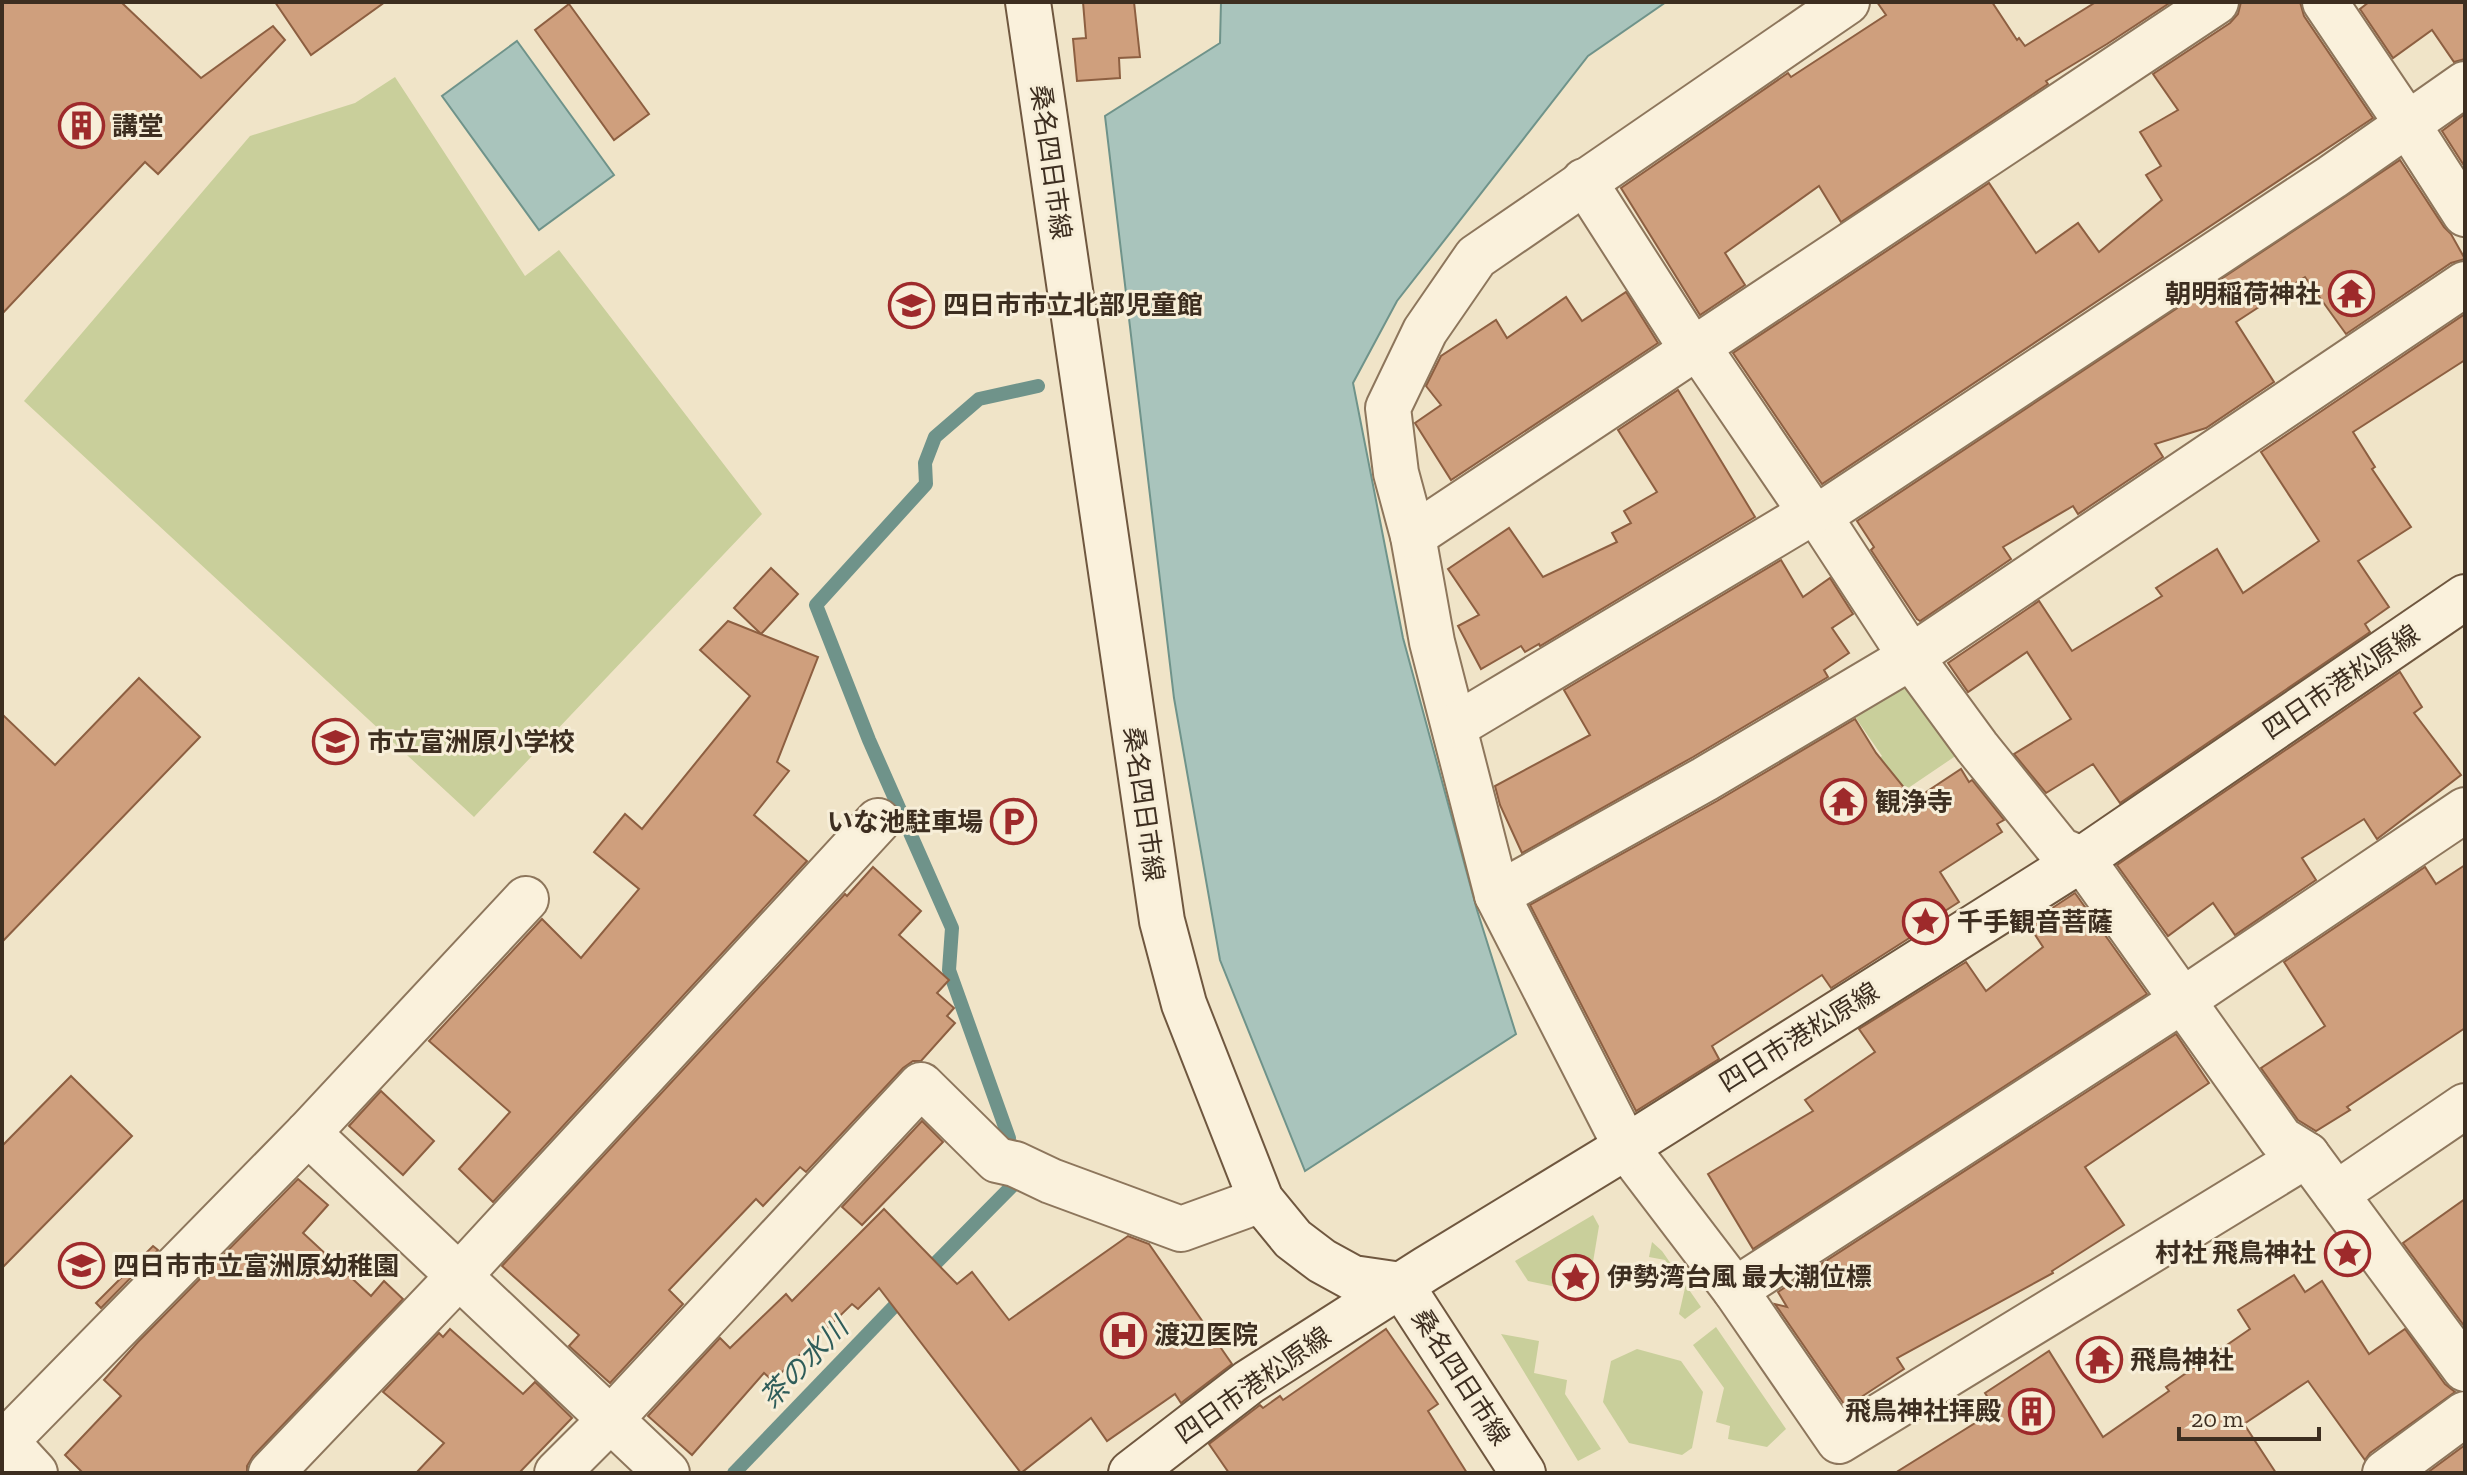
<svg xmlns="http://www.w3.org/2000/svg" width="2467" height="1475" viewBox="0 0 2467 1475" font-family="'Zilla Slab','Noto Sans JP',serif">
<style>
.green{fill:#c9cf9b}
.water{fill:#a9c4bc;stroke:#6f938a;stroke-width:2}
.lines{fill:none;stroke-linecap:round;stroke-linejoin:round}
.stream{stroke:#6f938a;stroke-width:14}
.building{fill:#cf9f7d;stroke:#8d5f41;stroke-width:2}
.minor-casing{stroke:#8d765c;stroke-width:48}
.tertiary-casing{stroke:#8d765c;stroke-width:48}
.secondary-casing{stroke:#6f573f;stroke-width:48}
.minor{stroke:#faf1dc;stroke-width:44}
.tertiary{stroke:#faf1dc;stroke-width:44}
.secondary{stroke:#faf1dc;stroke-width:44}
.labels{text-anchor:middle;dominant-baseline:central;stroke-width:6;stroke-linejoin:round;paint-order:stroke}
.poi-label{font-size:26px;font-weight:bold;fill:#3d2e20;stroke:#f7eed8;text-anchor:start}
.street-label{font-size:26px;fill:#3d2e20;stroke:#f7eed8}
.water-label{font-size:28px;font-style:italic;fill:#2f5d5a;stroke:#f7eed8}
</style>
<rect width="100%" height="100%" fill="#f0e4c8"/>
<!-- green -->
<g class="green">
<path d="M 395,77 L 525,276 L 559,250 L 762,514 L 474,817 L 24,401 L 250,136 L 355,103 Z"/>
<path d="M 1899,681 L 1957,755 L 1892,799 L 1873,763 L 1882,756 L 1851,711 Z"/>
<path d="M 1593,1215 L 1599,1226 L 1589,1286 L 1580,1292 L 1528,1281 L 1515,1261 Z"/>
<path d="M 1652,1242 L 1662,1251 L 1701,1307 L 1685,1319 L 1679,1314 L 1685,1288 L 1665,1260 L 1649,1257 Z"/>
<path d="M 1716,1327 L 1786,1429 L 1767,1447 L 1728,1439 L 1730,1426 L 1716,1422 L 1724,1388 L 1693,1345 Z"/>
<path d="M 1501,1334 L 1539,1341 L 1534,1373 L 1567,1380 L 1565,1394 L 1601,1449 L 1578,1461 Z"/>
<path d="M 1637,1349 L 1681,1361 L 1703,1392 L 1692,1448 L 1682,1455 L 1629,1443 L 1603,1402 L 1611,1361 Z"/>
</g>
<!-- water -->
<g class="water">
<path d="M 1221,2 L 1666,2 L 1588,56 L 1397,301 L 1353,383 L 1403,638 L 1477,910 L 1516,1034 L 1305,1171 L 1220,960 L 1174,698 L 1105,116 L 1220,43 Z"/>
<path d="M 517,41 L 614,175 L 539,230 L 442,96 Z"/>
</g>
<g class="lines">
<!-- stream -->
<g class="stream">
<path d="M 1009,1138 L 949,970 L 952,928 L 869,740 L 816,605 L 926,484 L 925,463 L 935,437 L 979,399 L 1038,386"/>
<path d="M 923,1276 L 1020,1178"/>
<path d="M 734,1473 L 906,1294"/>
</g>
</g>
<!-- building -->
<g class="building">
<path d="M 2,2 L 121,2 L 201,78 L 273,26 L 285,40 L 158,174 L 145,162 L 2,314 Z"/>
<path d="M 275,2 L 385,2 L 311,55 Z"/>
<path d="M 1083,2 L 1134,2 L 1140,57 L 1119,58 L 1120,78 L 1077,81 L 1073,39 L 1086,38 Z"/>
<path d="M 1877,2 L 1992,2 L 2017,40 L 2019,38 L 2025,46 L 2096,2 L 2171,2 L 2107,44 L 2046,81 L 2048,84 L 1841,222 L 1819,186 L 1725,253 L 1745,285 L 1700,315 L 1621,188 L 1788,73 L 1791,77 L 1886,15 Z"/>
<path d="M 2241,2 L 2300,2 L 2304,16 L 2373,118 L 1822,484 L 1733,353 L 1989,183 L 2036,253 L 2078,223 L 2099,252 L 2162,200 L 2146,175 L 2161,166 L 2140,132 L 2178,110 L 2153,74 L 2230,23 L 2238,14 Z"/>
<path d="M 2369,2 L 2465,2 L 2465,59 L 2454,62 L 2432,30 L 2393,58 L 2360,9 Z"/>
<path d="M 569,4 L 649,114 L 614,140 L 535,30 Z"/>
<path d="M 2465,114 L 2465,163 L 2463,164 L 2442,131 Z"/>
<path d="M 2400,160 L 2444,227 L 2451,234 L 2465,259 L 2451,263 L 2346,334 L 2305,277 L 2236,322 L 2274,382 L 2206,428 L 2155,444 L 2163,457 L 2078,514 L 2073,506 L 2003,547 L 2011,559 L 1920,621 L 1917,619 L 1871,550 L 1874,547 L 1857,521 Z"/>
<path d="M 1626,292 L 1658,343 L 1451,480 L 1415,423 L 1441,405 L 1426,386 L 1441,356 L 1496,320 L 1507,338 L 1566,297 L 1582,321 Z"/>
<path d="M 2465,314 L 2465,360 L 2353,432 L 2375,467 L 2372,469 L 2411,527 L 2358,561 L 2389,607 L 2365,624 L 2370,632 L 2120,803 L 2093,764 L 2046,793 L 2014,754 L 2071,719 L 2027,652 L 1968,692 L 1948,663 L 2039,601 L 2072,651 L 2162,596 L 2156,588 L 2217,549 L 2243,593 L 2319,541 L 2261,452 Z"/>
<path d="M 1678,390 L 1755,517 L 1540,646 L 1539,644 L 1525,652 L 1521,646 L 1481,669 L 1458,626 L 1479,615 L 1448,569 L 1509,528 L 1543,577 L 1617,542 L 1612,533 L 1631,523 L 1624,511 L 1657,492 L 1618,430 Z"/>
<path d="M 1781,560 L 1803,597 L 1830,578 L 1853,614 L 1832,628 L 1849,653 L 1824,670 L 1828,677 L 1693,757 L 1522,853 L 1500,805 L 1495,786 L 1590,735 L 1564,690 Z"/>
<path d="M 771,568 L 798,594 L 761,634 L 734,608 Z"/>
<path d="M 728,621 L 818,657 L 777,762 L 789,771 L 754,815 L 807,861 L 493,1202 L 459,1169 L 510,1112 L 429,1041 L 542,919 L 581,958 L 639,889 L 594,852 L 625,814 L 642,829 L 750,696 L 700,650 Z"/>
<path d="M 2400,672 L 2422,707 L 2414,713 L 2461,775 L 2377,839 L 2364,819 L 2302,858 L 2316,880 L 2235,935 L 2213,903 L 2168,936 L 2117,865 Z"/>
<path d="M 139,678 L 200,737 L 2,942 L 2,714 L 55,765 Z"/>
<path d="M 1855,719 L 1876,753 L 1914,800 L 1961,769 L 1969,782 L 1972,780 L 2004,820 L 1997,824 L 2002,832 L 1940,872 L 1959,902 L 1934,918 L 1936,921 L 1831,988 L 1822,975 L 1712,1046 L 1719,1059 L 1636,1111 L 1530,905 L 1717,801 Z"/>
<path d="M 2465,865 L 2465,1028 L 2347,1107 L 2350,1110 L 2316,1131 L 2298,1120 L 2261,1068 L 2325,1026 L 2284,962 L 2425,867 L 2436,884 Z"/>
<path d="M 873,867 L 921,911 L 899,935 L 949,980 L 937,993 L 954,1008 L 947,1016 L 955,1023 L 921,1061 L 913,1061 L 903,1068 L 806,1172 L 800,1167 L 763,1206 L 756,1199 L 669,1290 L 683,1304 L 610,1383 L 569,1346 L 579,1335 L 502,1266 L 845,894 L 847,896 Z"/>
<path d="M 2075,893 L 2147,994 L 1753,1249 L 1708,1174 L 1813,1111 L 1805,1100 L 1875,1052 L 1859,1029 L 1966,962 L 1986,991 L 2043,947 L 2028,924 Z"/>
<path d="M 2176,1034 L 2209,1083 L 2085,1167 L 2124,1225 L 2052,1271 L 2053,1273 L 1897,1358 L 1904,1369 L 1846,1407 L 1775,1304 L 1787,1307 L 1778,1292 Z"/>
<path d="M 71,1076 L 132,1136 L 2,1268 L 2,1146 Z"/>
<path d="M 381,1091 L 434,1141 L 403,1175 L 349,1126 Z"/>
<path d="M 922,1121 L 943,1142 L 862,1225 L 842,1207 Z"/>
<path d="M 298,1179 L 328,1205 L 303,1233 L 371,1296 L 384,1281 L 403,1299 L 253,1456 L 247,1466 L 247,1473 L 83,1473 L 65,1455 L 121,1396 L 104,1380 L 138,1342 Z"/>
<path d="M 2465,1199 L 2465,1327 L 2403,1243 Z"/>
<path d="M 884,1209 L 957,1284 L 972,1272 L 1009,1320 L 1128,1236 L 1149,1244 L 1232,1364 L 1181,1403 L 1175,1394 L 1107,1441 L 1091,1418 L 1021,1473 L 879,1288 L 858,1309 L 852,1304 L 773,1381 L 764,1373 L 692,1455 L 648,1416 L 720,1338 L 730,1348 L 786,1294 L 792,1301 Z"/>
<path d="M 153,1246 L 158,1250 L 101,1308 L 96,1303 Z"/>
<path d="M 2294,1275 L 2305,1292 L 2322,1281 L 2369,1354 L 2405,1329 L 2445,1384 L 2455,1392 L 2370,1453 L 2365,1460 L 2308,1381 L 2244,1424 L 2276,1473 L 1895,1473 L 1996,1410 L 1985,1393 L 2049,1351 L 2103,1437 L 2169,1391 L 2166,1387 L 2250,1329 L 2238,1310 Z"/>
<path d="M 450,1329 L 523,1394 L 535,1382 L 572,1418 L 519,1473 L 416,1473 L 444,1443 L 383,1392 L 439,1333 L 443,1337 Z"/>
<path d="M 1386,1329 L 1438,1404 L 1428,1411 L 1467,1473 L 1229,1473 L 1209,1444 L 1260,1405 L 1263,1408 L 1280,1396 L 1283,1400 Z"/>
<path d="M 2465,1445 L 2465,1473 L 2427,1473 Z"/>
</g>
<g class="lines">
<defs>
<g id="minor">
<path d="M 1847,2 L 1476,257 L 1425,331 L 1388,408 L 1396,473 L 1413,536 L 1432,642 L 1497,895 L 1626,1147 L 1735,1290 L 1839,1441 L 2307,1155"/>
<path d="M 2325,2 L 2408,125 L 2465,214"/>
<path d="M 1584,181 L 1693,351"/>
<path d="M 1698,347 L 1811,513 L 1819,516 L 1911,657 L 1977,747 L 2060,850 L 2082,859 L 2281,1139 L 2307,1155 L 2465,1369"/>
<path d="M 1819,516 L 2332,177 L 2465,84"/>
<path d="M 1413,536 L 2216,2"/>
<path d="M 1455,726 L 1811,513"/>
<path d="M 1497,895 L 1705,779 L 1911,657 L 2465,284"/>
<path d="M 308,1133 L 667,1473"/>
<path d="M 1735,1290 L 2183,1000 L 2465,810"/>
<path d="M 2,1437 L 35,1473"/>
<path d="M 2,1445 L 308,1133 L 526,899"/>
<path d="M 271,1473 L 458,1277 L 878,821"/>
<path d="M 557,1473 L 609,1421 L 921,1085 L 997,1160 L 1015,1164 L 1051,1181 L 1181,1229 L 1261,1200"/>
<path d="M 2385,1473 L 2465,1414"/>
</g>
<path id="tertiary" d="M 2336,1194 L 2465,1106"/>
<g id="secondary">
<path d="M 1028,2 L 1162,921 L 1184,1004 L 1261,1200 L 1293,1239 L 1322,1261 L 1353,1278 L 1401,1285 L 1523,1473"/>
<path d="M 1131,1473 L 1249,1382 L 1426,1269 L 1626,1147 L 2082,859 L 2465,597"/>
</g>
</defs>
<!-- minor casing -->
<use href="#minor" class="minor-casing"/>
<!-- tertiary casing -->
<use href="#tertiary" class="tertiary-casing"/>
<!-- secondary casing -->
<use href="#secondary" class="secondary-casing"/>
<!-- minor -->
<use href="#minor" class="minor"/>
<!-- tertiary -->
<use href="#tertiary" class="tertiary"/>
<!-- secondary -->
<use href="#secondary" class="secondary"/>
</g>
<!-- icons -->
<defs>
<symbol id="building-ring" viewBox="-11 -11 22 22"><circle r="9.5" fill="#f7eed8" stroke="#9e2a2b" stroke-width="1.5"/><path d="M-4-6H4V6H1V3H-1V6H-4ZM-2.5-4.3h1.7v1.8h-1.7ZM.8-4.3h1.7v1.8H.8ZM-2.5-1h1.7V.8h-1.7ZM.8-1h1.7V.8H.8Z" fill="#9e2a2b"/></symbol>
<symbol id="temple-ring" viewBox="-11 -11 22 22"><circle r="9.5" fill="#f7eed8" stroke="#9e2a2b" stroke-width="1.5"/><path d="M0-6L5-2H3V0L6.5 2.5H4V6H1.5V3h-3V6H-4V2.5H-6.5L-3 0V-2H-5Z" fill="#9e2a2b"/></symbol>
<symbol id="school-ring" viewBox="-11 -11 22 22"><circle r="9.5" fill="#f7eed8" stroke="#9e2a2b" stroke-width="1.5"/><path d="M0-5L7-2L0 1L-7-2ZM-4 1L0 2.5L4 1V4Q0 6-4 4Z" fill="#9e2a2b"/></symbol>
<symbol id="parking-ring" viewBox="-11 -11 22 22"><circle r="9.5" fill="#f7eed8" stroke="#9e2a2b" stroke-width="1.5"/><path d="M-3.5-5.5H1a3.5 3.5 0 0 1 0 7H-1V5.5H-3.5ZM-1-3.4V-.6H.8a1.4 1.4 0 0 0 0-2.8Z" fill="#9e2a2b"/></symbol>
<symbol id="sight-ring" viewBox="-11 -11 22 22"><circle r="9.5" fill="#f7eed8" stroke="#9e2a2b" stroke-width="1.5"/><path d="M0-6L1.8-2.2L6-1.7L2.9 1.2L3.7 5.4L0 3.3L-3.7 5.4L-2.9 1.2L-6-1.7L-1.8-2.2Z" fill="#9e2a2b"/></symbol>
<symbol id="hospital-ring" viewBox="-11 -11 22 22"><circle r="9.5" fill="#f7eed8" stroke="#9e2a2b" stroke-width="1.5"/><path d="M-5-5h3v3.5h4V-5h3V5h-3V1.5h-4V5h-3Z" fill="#9e2a2b"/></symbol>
</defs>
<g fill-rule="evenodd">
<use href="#building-ring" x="56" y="100" width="51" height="51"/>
<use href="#temple-ring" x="2326" y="268" width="51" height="51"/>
<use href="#school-ring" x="886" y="280" width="51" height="51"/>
<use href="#school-ring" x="310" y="716" width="51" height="51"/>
<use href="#temple-ring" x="1818" y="776" width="51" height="51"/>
<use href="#parking-ring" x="988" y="796" width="51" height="51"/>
<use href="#sight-ring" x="1900" y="896" width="51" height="51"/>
<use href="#sight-ring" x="2322" y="1228" width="51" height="51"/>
<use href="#school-ring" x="56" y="1240" width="51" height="51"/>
<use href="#sight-ring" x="1550" y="1252" width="51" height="51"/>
<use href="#hospital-ring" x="1098" y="1310" width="51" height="51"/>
<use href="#temple-ring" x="2074" y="1334" width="51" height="51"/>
<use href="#building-ring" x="2006" y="1386" width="51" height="51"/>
</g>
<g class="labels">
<!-- poi labels -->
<g class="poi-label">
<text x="112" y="126">講堂</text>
<text x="2321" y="294" text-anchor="end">朝明稲荷神社</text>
<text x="943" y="305">四日市市立北部児童館</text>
<text x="367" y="742">市立富洲原小学校</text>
<text x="1875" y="802">観浄寺</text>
<text x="983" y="822" text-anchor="end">いな池駐車場</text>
<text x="1957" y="922">千手観音菩薩</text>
<text x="2316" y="1253" text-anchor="end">村社 飛鳥神社</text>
<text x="113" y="1266">四日市市立富洲原幼稚園</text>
<text x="1607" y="1277">伊勢湾台風 最大潮位標</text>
<text x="1154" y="1335">渡辺医院</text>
<text x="2130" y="1360">飛鳥神社</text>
<text x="2001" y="1411" text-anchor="end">飛鳥神社拝殿</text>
</g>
<!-- street labels -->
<g class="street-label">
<text transform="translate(1051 162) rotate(82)">桑名四日市線</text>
<text transform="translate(2341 682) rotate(-34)">四日市港松原線</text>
<text transform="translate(1144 804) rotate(82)">桑名四日市線</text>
<text transform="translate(1799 1037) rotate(-32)">四日市港松原線</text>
<text transform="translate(1461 1377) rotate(57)">桑名四日市線</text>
<text transform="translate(1253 1385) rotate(-35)">四日市港松原線</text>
</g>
<!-- water labels -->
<g class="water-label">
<text transform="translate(804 1363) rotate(-46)">茶の水川</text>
</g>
</g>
<!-- border -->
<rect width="2467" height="1475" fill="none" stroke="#3d2e20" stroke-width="8"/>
<!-- scale -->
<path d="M2179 1427v12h140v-12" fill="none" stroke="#3d2e20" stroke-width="4"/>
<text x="2191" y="1427" font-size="24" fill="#3d2e20" stroke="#f7eed8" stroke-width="6" paint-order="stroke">20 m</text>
</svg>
